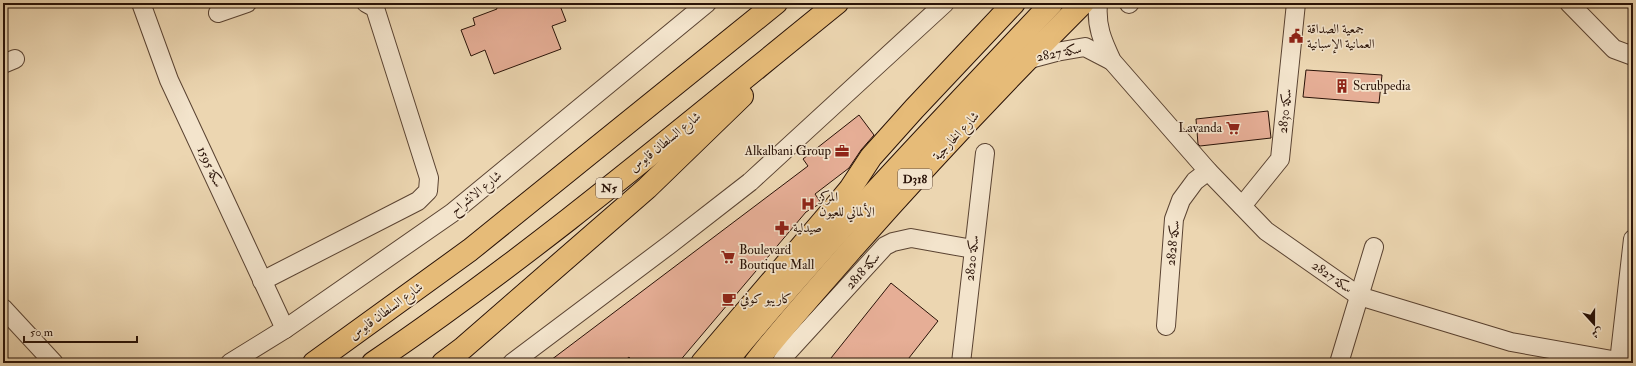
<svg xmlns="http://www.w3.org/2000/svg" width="1636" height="366" viewBox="0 0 1636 366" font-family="'IM FELL Double Pica',Amiri,serif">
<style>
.building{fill:#e6ae96;stroke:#291207}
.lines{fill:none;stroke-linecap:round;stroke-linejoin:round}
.minor-casing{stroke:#5a4332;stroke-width:20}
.major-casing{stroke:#291207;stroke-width:24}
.highway-casing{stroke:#291207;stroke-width:24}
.minor{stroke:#f3e4cc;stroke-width:18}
.major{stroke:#e6bb78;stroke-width:22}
.highway{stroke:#e6bb78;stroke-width:22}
.labels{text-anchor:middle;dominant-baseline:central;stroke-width:3.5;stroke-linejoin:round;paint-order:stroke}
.shield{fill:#f3e4cc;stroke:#665142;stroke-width:1}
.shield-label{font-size:12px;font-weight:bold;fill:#291207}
.poi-label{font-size:13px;fill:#291207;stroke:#f3e4cc;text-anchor:start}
.street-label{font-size:13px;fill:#291207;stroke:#f3e4cc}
</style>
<rect width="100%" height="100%" fill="#ecd6b1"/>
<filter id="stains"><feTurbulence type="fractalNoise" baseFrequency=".005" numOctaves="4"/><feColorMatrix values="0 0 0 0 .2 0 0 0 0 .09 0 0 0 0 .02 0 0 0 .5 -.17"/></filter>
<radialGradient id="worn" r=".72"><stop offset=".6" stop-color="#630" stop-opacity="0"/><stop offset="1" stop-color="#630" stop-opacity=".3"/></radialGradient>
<!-- building -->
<g class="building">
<path d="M 495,3 L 559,3 L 566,21 L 552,26 L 561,49 L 494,74 L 485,50 L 471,56 L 461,30 L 475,25 L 473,18 L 497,9 Z"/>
<path d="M 1306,70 L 1382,75 L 1379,103 L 1303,97 Z"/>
<path d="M 1268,111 L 1271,138 L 1200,146 L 1198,144 L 1196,119 Z"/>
<path d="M 859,115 L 874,135 L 861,150 L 849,168 L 815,194 L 821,203 L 806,212 L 678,363 L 634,363 L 629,357 L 622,363 L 547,363 L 808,166 L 803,159 Z"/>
<path d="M 891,283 L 938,321 L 905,363 L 827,363 Z"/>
</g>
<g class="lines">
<defs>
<g id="minor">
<path d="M 141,3 L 169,80 L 285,329"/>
<path d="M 1098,3 C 1096,26 1102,40 1112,61 L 1208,171 L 1266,231 L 1359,296 L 1511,342 L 1629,363"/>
<path d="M 1569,3 L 1614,49 L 1633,56"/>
<path d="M 1129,4 L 1130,3"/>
<path d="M 218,13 L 247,3"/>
<path d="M 1026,60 L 1056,52 L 1085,47 L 1112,61"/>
<path d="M 3,64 L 15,59"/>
<path d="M 1242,206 L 1280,159 L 1296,3"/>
<path d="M 262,281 L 418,201 L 428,191 L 429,178 L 375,8 L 366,3"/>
<path d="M 3,308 L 54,363"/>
<path d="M 1166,326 L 1174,219 L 1181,200 L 1195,181 L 1208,171"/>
<path d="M 1619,362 L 1633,239"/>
<path d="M 230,363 L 285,329 L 452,213 L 707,3"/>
<path d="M 512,363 L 669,245 L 750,182 L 945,3"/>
<path d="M 781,363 L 787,353 L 885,246 L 893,242 L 911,238 L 973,249"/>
<path d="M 961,363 L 985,153"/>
<path d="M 1339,363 L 1374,247"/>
</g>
<g id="major">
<path d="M 702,363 L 835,207 L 850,189 L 871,157 L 914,109 L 1014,3"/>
<path d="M 725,363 C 828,238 941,121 1052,3"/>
<path d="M 755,363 C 785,324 819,287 851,250 C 926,165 1003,83 1083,3"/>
</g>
<g id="highway">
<path d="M 314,363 L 470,250 L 776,3"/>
<path d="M 373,363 C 535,253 685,126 837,3"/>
<path d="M 443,363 L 463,348 L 647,188 L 742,96"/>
</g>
</defs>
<!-- minor casing -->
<use href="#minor" class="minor-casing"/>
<!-- major casing -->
<use href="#major" class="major-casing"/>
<!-- highway casing -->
<use href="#highway" class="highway-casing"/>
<!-- minor -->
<use href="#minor" class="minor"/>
<!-- major -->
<use href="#major" class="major"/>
<!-- highway -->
<use href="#highway" class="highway"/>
</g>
<!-- icons -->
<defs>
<symbol id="civic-bare" viewBox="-9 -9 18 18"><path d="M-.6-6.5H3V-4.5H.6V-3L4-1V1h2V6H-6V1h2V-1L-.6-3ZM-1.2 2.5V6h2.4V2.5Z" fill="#8f2418" stroke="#f3e4cc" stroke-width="2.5" paint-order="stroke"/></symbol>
<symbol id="building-bare" viewBox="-9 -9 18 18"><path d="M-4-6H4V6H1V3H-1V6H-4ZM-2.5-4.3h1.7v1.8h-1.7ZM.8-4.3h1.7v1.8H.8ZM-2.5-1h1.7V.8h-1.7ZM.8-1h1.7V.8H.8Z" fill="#8f2418" stroke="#f3e4cc" stroke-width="2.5" paint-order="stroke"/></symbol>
<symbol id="supermarket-bare" viewBox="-9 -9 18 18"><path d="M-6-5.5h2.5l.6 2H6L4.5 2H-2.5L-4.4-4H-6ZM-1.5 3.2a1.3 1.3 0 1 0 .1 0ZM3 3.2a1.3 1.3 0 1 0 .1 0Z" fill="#8f2418" stroke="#f3e4cc" stroke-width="2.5" paint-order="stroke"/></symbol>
<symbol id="office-bare" viewBox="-9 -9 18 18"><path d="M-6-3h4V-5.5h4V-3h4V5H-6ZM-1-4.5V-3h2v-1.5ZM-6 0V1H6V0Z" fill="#8f2418" stroke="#f3e4cc" stroke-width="2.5" paint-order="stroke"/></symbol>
<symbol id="hospital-bare" viewBox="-9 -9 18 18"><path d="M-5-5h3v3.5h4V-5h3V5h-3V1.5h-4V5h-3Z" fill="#8f2418" stroke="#f3e4cc" stroke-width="2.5" paint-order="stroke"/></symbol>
<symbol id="pharmacy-bare" viewBox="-9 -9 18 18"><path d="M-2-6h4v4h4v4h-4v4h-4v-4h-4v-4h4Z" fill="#8f2418" stroke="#f3e4cc" stroke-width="2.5" paint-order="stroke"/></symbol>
<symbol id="cafe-bare" viewBox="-9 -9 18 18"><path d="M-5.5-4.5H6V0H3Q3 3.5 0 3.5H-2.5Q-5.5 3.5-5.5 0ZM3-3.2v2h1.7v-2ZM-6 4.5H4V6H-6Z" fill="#8f2418" stroke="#f3e4cc" stroke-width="2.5" paint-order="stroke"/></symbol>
</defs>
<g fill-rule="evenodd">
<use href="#civic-bare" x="1286" y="26" width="20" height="20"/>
<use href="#building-bare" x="1332" y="76" width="20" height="20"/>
<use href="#supermarket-bare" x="1223" y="118" width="20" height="20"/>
<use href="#office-bare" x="832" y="141" width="20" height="20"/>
<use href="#hospital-bare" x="798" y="194" width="20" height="20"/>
<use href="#pharmacy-bare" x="772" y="218" width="20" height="20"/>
<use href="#supermarket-bare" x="718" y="247" width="20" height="20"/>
<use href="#cafe-bare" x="719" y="289" width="20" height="20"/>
</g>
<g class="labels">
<!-- shield labels -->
<g class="shield">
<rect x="898" y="169" width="34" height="20" rx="3"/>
<rect x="596" y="178" width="26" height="20" rx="3"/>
</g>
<g class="shield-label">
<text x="915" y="179">D318</text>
<text x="609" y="188">N5</text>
</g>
<!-- poi labels -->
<g class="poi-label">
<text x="1307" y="29">جمعية الصداقة<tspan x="1307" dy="15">العمانية الإسبانية</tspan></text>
<text x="1353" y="86">Scrubpedia</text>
<text x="1222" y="128" text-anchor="end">Lavanda</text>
<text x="831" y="151" text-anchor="end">Alkalbani Group</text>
<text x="819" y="197">المركز<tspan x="819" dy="15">الألماني للعيون</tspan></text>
<text x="793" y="228">صيدلية</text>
<text x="739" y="250">Boulevard<tspan x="739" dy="15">Boutique Mall</tspan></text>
<text x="740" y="299">كاريبو كوفي</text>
</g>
<!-- street labels -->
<g class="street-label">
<text transform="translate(1059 53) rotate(-11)">سكة 2827</text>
<text transform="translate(1285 111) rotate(-84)">سكة 2830</text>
<text transform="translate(956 136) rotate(-47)">شارع الخارجية</text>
<text transform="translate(665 142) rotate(-39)">شارع السلطان قابوس</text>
<text transform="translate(210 167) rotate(65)">سكة 1595</text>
<text transform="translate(476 193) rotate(-39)">شارع الانشراح</text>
<text transform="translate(1173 243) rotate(-84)">سكة 2828</text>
<text transform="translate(972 258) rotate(-84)">سكة 2820</text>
<text transform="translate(863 271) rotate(-48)">سكة 2818</text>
<text transform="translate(1332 277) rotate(35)">سكة 2827</text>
<text transform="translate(386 311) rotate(-36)">شارع السلطان قابوس</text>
</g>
</g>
<!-- margin -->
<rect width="1636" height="366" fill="none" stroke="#ecd6b1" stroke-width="16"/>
<rect x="4" y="4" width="1628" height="358" fill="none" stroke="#291207" stroke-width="2"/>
<rect x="8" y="8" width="1620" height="350" fill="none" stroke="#291207"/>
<!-- north arrow -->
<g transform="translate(1594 324) rotate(159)" stroke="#f3e4cc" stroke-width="3" paint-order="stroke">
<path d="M0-3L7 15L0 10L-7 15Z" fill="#291207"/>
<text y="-6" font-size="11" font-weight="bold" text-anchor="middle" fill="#291207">ش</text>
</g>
<!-- scale -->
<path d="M24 336v6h113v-6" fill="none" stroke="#291207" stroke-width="2"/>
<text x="30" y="336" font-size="12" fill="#291207" stroke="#f3e4cc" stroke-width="3" paint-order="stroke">50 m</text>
<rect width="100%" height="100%" filter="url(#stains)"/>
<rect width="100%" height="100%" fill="url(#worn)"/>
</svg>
